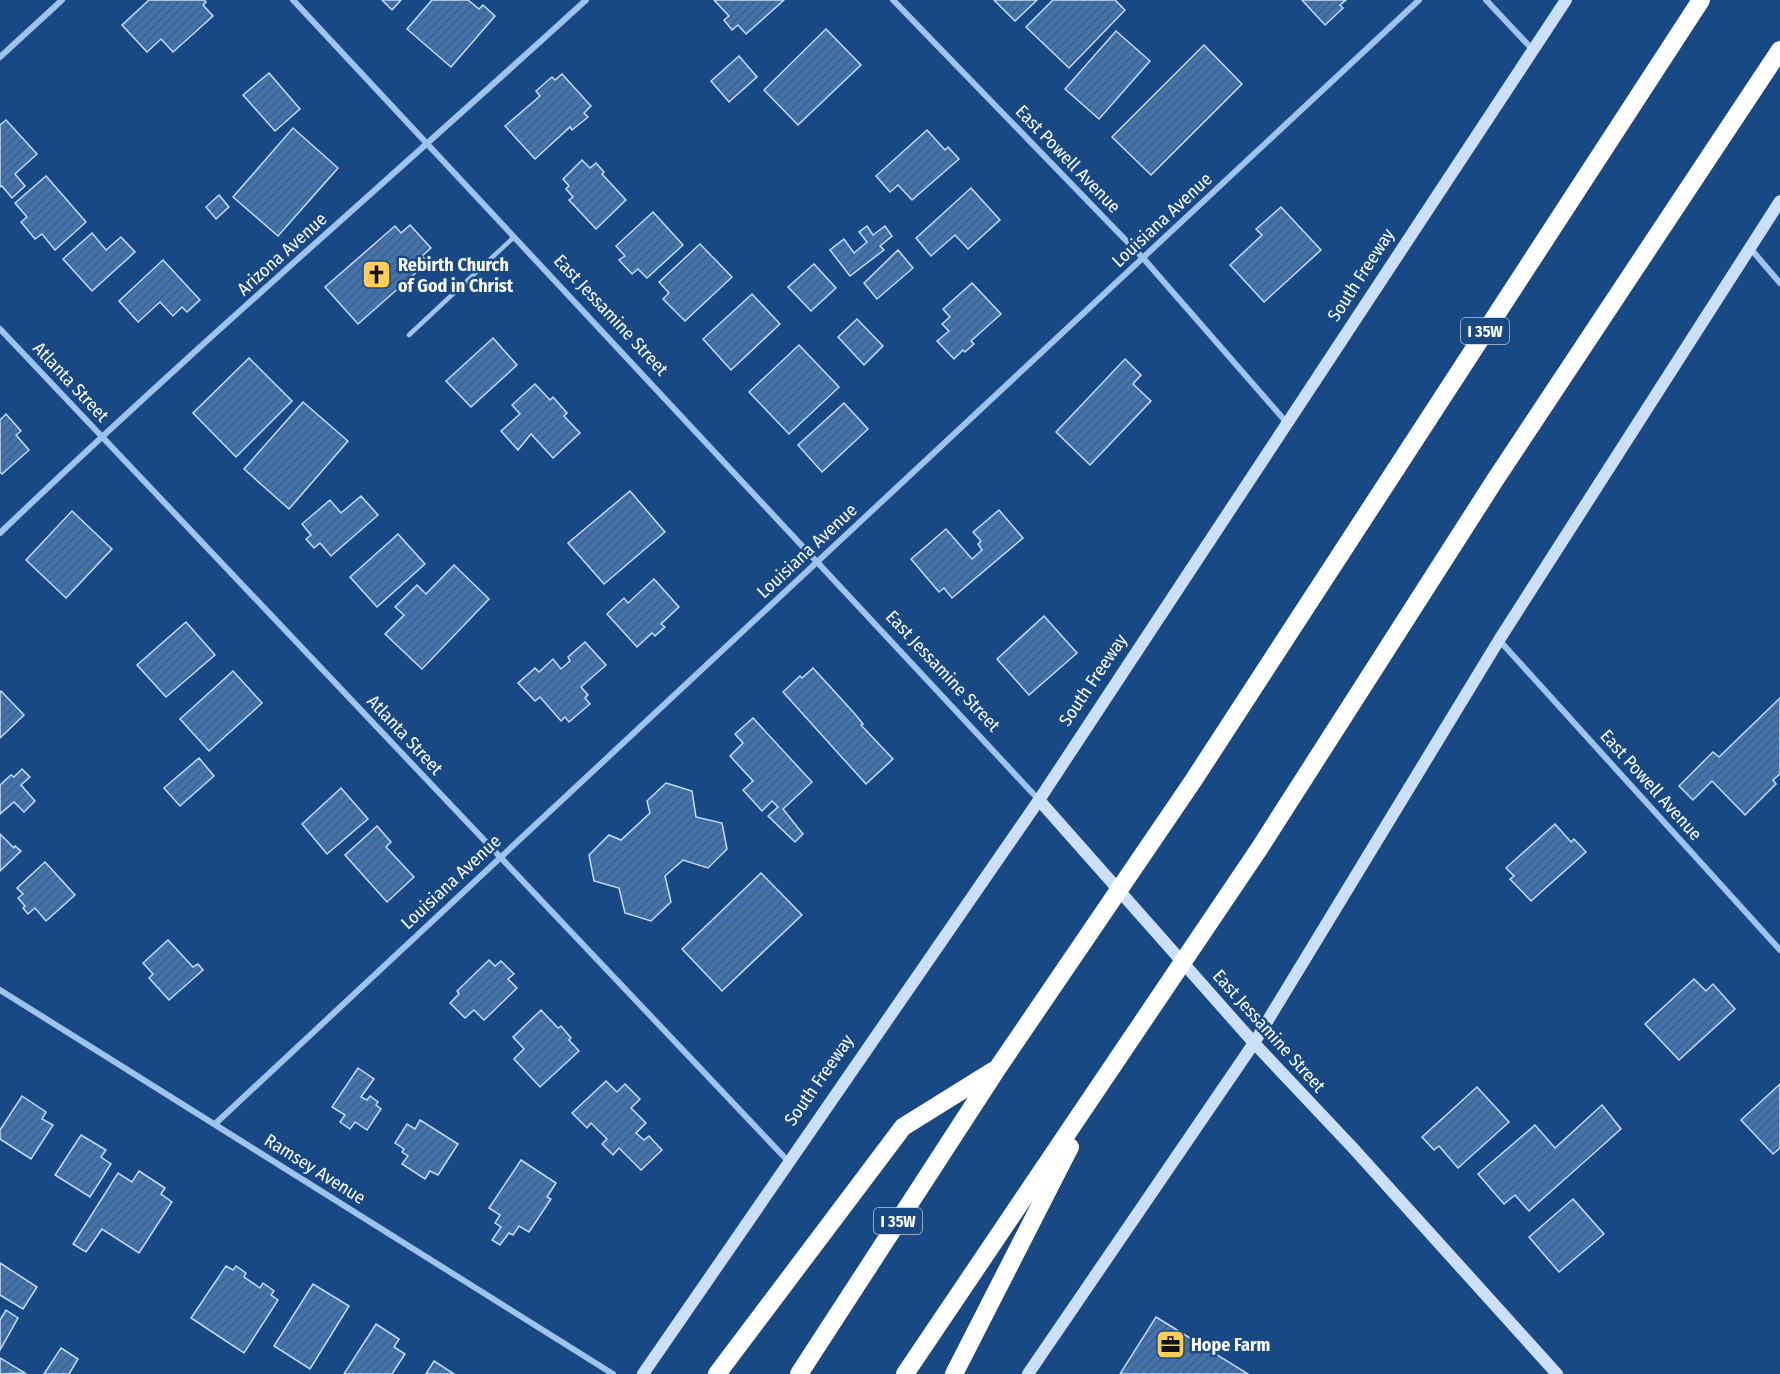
<svg xmlns="http://www.w3.org/2000/svg" width="1780" height="1374" viewBox="0 0 1780 1374" font-family="'Fira Sans Condensed',sans-serif">
<style>
.building{fill:url(#building-hatch);stroke:#c3ddf9;stroke-width:1.5}
.lines{fill:none;stroke-linecap:round;stroke-linejoin:round}
.lane{stroke:#9ec3ed;stroke-width:4.5}
.street{stroke:#9ec3ed;stroke-width:6}
.secondary{stroke:#cbdff9;stroke-width:12}
.highway{stroke:#fff;stroke-width:18}
.labels{text-anchor:middle;dominant-baseline:central;stroke-width:5;stroke-linejoin:round;paint-order:stroke}
.shield{fill:#184985;stroke:#bac8da;stroke-width:1.5}
.shield-label{font-size:16px;font-weight:bold;fill:#fff}
.street-label{font-size:18px;fill:#fff;stroke:#184985}
.poi-label{font-size:18px;font-weight:bold;fill:#fff;stroke:#184985;text-anchor:start}
</style>
<defs>
<pattern id="building-hatch" width="6" height="6" patternUnits="userSpaceOnUse" patternTransform="scale(1.5)"><rect width="6" height="6" fill="#4173af"/><path d="M-1 1l2-2M0 6l6-6M5 7l2-2" fill="none" stroke="#475e79"/></pattern>
</defs>
<rect width="100%" height="100%" fill="#184985"/>
<!-- building -->
<g class="building">
<path d="M 149,0 L 204,0 L 206,2 L 203,5 L 213,16 L 173,52 L 161,39 L 147,52 L 122,25 Z"/>
<path d="M 382,0 L 401,0 L 392,10 Z"/>
<path d="M 432,0 L 468,0 L 479,9 L 483,5 L 495,16 L 451,67 L 407,29 Z"/>
<path d="M 714,0 L 784,0 L 746,34 L 738,25 L 732,30 L 724,20 L 729,16 Z"/>
<path d="M 994,0 L 1037,0 L 1015,21 Z"/>
<path d="M 1053,0 L 1115,0 L 1125,10 L 1069,68 L 1026,27 Z"/>
<path d="M 1302,0 L 1346,0 L 1340,5 L 1343,8 L 1325,25 Z"/>
<path d="M 826,29 L 861,65 L 798,125 L 764,90 Z"/>
<path d="M 1116,31 L 1150,61 L 1099,119 L 1065,89 Z"/>
<path d="M 1204,45 L 1242,84 L 1151,175 L 1112,137 Z"/>
<path d="M 739,56 L 757,77 L 729,102 L 711,81 Z"/>
<path d="M 269,73 L 300,109 L 275,131 L 243,95 Z"/>
<path d="M 562,74 L 591,106 L 584,113 L 588,117 L 572,130 L 570,127 L 535,159 L 505,126 L 540,96 L 536,91 L 552,77 L 555,80 Z"/>
<path d="M 6,120 L 37,154 L 15,174 L 25,186 L 12,198 L 2,186 L 0,187 L 0,125 Z"/>
<path d="M 293,128 L 338,168 L 278,236 L 233,197 Z"/>
<path d="M 927,130 L 945,150 L 948,147 L 959,159 L 912,200 L 898,185 L 890,192 L 876,176 Z"/>
<path d="M 582,160 L 590,168 L 596,163 L 604,172 L 602,174 L 626,200 L 596,229 L 569,200 L 573,197 L 566,189 L 569,186 L 563,179 Z"/>
<path d="M 46,176 L 86,222 L 55,250 L 42,234 L 35,239 L 21,222 L 27,217 L 15,203 Z"/>
<path d="M 971,188 L 1000,220 L 968,249 L 955,235 L 931,256 L 916,238 Z"/>
<path d="M 219,195 L 229,207 L 216,219 L 206,207 Z"/>
<path d="M 1281,207 L 1321,250 L 1264,302 L 1230,265 L 1262,235 L 1256,229 Z"/>
<path d="M 653,212 L 683,245 L 647,278 L 638,269 L 632,274 L 619,260 L 625,256 L 616,246 Z"/>
<path d="M 410,225 L 431,248 L 422,256 L 428,262 L 358,324 L 325,287 L 395,226 L 401,233 Z"/>
<path d="M 867,226 L 873,235 L 885,226 L 892,236 L 880,246 L 884,250 L 850,276 L 830,250 L 844,239 L 854,253 L 867,242 L 859,232 Z"/>
<path d="M 92,233 L 106,250 L 121,237 L 135,252 L 92,291 L 63,259 Z"/>
<path d="M 700,244 L 732,277 L 685,321 L 663,299 L 669,293 L 659,282 Z"/>
<path d="M 898,250 L 913,268 L 877,299 L 864,283 Z"/>
<path d="M 163,260 L 200,300 L 187,312 L 182,307 L 173,316 L 160,302 L 138,322 L 119,301 Z"/>
<path d="M 814,264 L 836,288 L 811,311 L 788,287 Z"/>
<path d="M 972,283 L 1001,314 L 971,341 L 974,344 L 965,352 L 963,350 L 954,359 L 937,341 L 949,331 L 942,324 L 950,317 L 943,309 Z"/>
<path d="M 752,294 L 780,324 L 731,370 L 703,339 Z"/>
<path d="M 857,319 L 883,346 L 864,365 L 838,337 Z"/>
<path d="M 493,338 L 517,365 L 471,407 L 446,381 Z"/>
<path d="M 799,345 L 839,387 L 789,434 L 749,392 Z"/>
<path d="M 249,358 L 292,401 L 236,457 L 193,413 Z"/>
<path d="M 1125,359 L 1141,375 L 1133,384 L 1151,401 L 1090,465 L 1056,432 Z"/>
<path d="M 535,384 L 550,400 L 553,397 L 567,413 L 564,416 L 580,433 L 553,458 L 531,434 L 518,450 L 501,431 L 520,414 L 512,405 Z"/>
<path d="M 303,402 L 348,441 L 289,509 L 244,469 Z"/>
<path d="M 844,403 L 868,429 L 822,472 L 798,445 Z"/>
<path d="M 6,414 L 21,431 L 16,435 L 29,450 L 2,474 L 0,472 L 0,420 Z"/>
<path d="M 630,491 L 665,532 L 604,584 L 568,543 Z"/>
<path d="M 361,496 L 378,515 L 331,556 L 320,543 L 314,548 L 306,539 L 311,535 L 302,524 L 330,500 L 341,513 Z"/>
<path d="M 999,510 L 1023,538 L 952,598 L 944,588 L 939,592 L 911,559 L 946,529 L 972,559 L 982,550 L 978,544 L 981,541 L 973,532 Z"/>
<path d="M 72,511 L 112,549 L 66,598 L 26,560 Z"/>
<path d="M 398,534 L 425,564 L 377,607 L 350,577 Z"/>
<path d="M 454,565 L 489,599 L 422,669 L 385,634 L 404,615 L 395,607 L 417,585 L 426,594 Z"/>
<path d="M 654,579 L 679,607 L 661,624 L 665,627 L 655,636 L 652,633 L 637,647 L 607,614 L 624,598 L 628,603 Z"/>
<path d="M 1044,616 L 1077,653 L 1029,695 L 997,659 Z"/>
<path d="M 186,622 L 215,655 L 166,697 L 137,665 Z"/>
<path d="M 585,642 L 606,665 L 581,687 L 588,695 L 585,698 L 590,704 L 569,722 L 565,717 L 561,721 L 540,697 L 535,701 L 518,683 L 535,668 L 539,672 L 553,659 L 561,669 L 570,661 L 568,657 Z"/>
<path d="M 813,668 L 855,714 L 863,724 L 861,725 L 893,759 L 866,784 L 783,692 L 800,676 L 802,678 Z"/>
<path d="M 233,671 L 262,703 L 209,751 L 180,719 Z"/>
<path d="M 1,691 L 24,715 L 0,738 L 0,692 Z"/>
<path d="M 1780,698 L 1780,774 L 1773,780 L 1776,784 L 1745,815 L 1712,781 L 1693,800 L 1679,786 L 1713,752 L 1719,757 Z"/>
<path d="M 753,718 L 812,782 L 783,809 L 803,834 L 795,842 L 768,816 L 778,807 L 772,801 L 762,811 L 743,790 L 753,781 L 730,756 L 743,743 L 735,734 Z"/>
<path d="M 199,758 L 214,776 L 180,806 L 164,788 Z"/>
<path d="M 22,769 L 30,777 L 21,785 L 35,801 L 24,812 L 14,802 L 0,814 L 0,785 L 11,775 L 14,777 Z"/>
<path d="M 666,783 L 692,791 L 696,817 L 722,823 L 727,849 L 708,868 L 683,860 L 665,876 L 671,902 L 651,921 L 625,913 L 619,888 L 594,881 L 589,855 L 609,835 L 621,840 L 650,813 L 647,801 Z"/>
<path d="M 341,788 L 368,819 L 327,854 L 302,824 Z"/>
<path d="M 1555,824 L 1571,842 L 1574,839 L 1586,852 L 1531,901 L 1510,879 L 1514,876 L 1506,868 Z"/>
<path d="M 377,826 L 391,842 L 386,847 L 414,877 L 387,902 L 345,855 Z"/>
<path d="M 0,834 L 14,848 L 15,846 L 21,851 L 0,871 Z"/>
<path d="M 45,862 L 75,895 L 46,921 L 35,908 L 28,914 L 23,908 L 25,906 L 18,898 L 23,894 L 17,888 Z"/>
<path d="M 761,873 L 802,915 L 722,991 L 682,949 Z"/>
<path d="M 168,940 L 193,967 L 198,964 L 203,970 L 169,1000 L 149,978 L 153,974 L 143,963 Z"/>
<path d="M 489,960 L 495,966 L 501,961 L 514,974 L 508,979 L 517,988 L 484,1020 L 474,1010 L 465,1018 L 450,1003 L 459,994 L 457,991 Z"/>
<path d="M 1694,979 L 1706,991 L 1713,984 L 1735,1009 L 1679,1060 L 1645,1024 Z"/>
<path d="M 541,1010 L 558,1028 L 561,1026 L 571,1038 L 569,1040 L 579,1051 L 540,1087 L 514,1059 L 524,1049 L 513,1037 Z"/>
<path d="M 358,1068 L 374,1079 L 361,1097 L 367,1100 L 370,1096 L 378,1102 L 376,1105 L 381,1109 L 367,1130 L 355,1122 L 350,1129 L 340,1122 L 345,1115 L 332,1107 Z"/>
<path d="M 606,1081 L 617,1092 L 625,1084 L 640,1099 L 631,1108 L 646,1123 L 636,1133 L 644,1140 L 649,1136 L 662,1150 L 641,1170 L 619,1148 L 613,1155 L 602,1144 L 607,1139 L 591,1123 L 587,1128 L 572,1113 Z"/>
<path d="M 1780,1084 L 1780,1148 L 1773,1154 L 1741,1120 Z"/>
<path d="M 1477,1087 L 1509,1122 L 1458,1168 L 1439,1146 L 1434,1150 L 1422,1137 Z"/>
<path d="M 22,1096 L 46,1112 L 42,1119 L 53,1125 L 31,1159 L 0,1139 L 0,1130 Z"/>
<path d="M 1602,1105 L 1621,1129 L 1529,1211 L 1515,1195 L 1504,1204 L 1478,1174 L 1535,1125 L 1555,1148 Z"/>
<path d="M 420,1120 L 458,1144 L 438,1175 L 430,1171 L 425,1179 L 402,1164 L 408,1156 L 402,1152 L 404,1149 L 395,1143 L 407,1124 L 415,1129 Z"/>
<path d="M 81,1135 L 106,1150 L 101,1157 L 111,1164 L 90,1197 L 55,1175 Z"/>
<path d="M 521,1160 L 556,1183 L 547,1197 L 551,1199 L 529,1232 L 519,1226 L 513,1235 L 509,1233 L 500,1245 L 492,1240 L 501,1227 L 495,1223 L 500,1215 L 489,1208 Z"/>
<path d="M 139,1171 L 165,1188 L 161,1194 L 172,1202 L 139,1253 L 102,1229 L 86,1252 L 73,1244 L 118,1173 L 132,1182 Z"/>
<path d="M 1573,1199 L 1604,1234 L 1559,1272 L 1529,1237 Z"/>
<path d="M 0,1263 L 37,1287 L 23,1309 L 0,1295 Z"/>
<path d="M 226,1266 L 233,1270 L 236,1266 L 246,1273 L 244,1277 L 260,1288 L 263,1283 L 274,1291 L 271,1295 L 278,1300 L 244,1353 L 191,1318 Z"/>
<path d="M 313,1284 L 349,1306 L 310,1369 L 274,1346 Z"/>
<path d="M 6,1310 L 18,1318 L 0,1350 L 0,1320 Z"/>
<path d="M 1156,1317 L 1248,1374 L 1120,1374 Z"/>
<path d="M 376,1324 L 399,1339 L 394,1347 L 405,1354 L 392,1374 L 344,1374 Z"/>
<path d="M 61,1348 L 78,1359 L 69,1374 L 44,1374 Z"/>
<path d="M 0,1358 L 25,1373 L 0,1374 Z"/>
<path d="M 434,1361 L 454,1374 L 426,1374 Z"/>
</g>
<g class="lines">
<!-- lane -->
<path class="lane" d="M 409,335 L 514,237"/>
<!-- street -->
<g class="street">
<path d="M 293,0 L 1039,800"/>
<path d="M 893,0 L 1143,258 L 1287,423"/>
<path d="M 1486,0 L 1533,50"/>
<path d="M 0,57 L 62,0"/>
<path d="M 1750,248 L 1780,283"/>
<path d="M 0,329 L 788,1161"/>
<path d="M 0,533 C 191,350 391,178 586,0"/>
<path d="M 1499,640 L 1780,950"/>
<path d="M 0,990 L 613,1374"/>
<path d="M 215,1124 L 1419,0"/>
</g>
<!-- secondary -->
<g class="secondary">
<path d="M 1039,800 L 1254,1043 L 1353,1148 L 1557,1374"/>
<path d="M 643,1374 L 1039,800 L 1566,0"/>
<path d="M 1028,1374 L 1254,1043 L 1499,640 L 1780,201"/>
</g>
<!-- highway -->
<g class="highway">
<path d="M 717,1374 L 903,1127 L 993,1071"/>
<path d="M 799,1374 L 997,1069 L 1193,781 L 1701,0"/>
<path d="M 905,1374 L 1259,849 L 1495,480 L 1780,50"/>
<path d="M 954,1374 L 1070,1147"/>
</g>
</g>
<!-- icons -->
<defs>
<symbol id="church-square" viewBox="-11 -11 22 22"><rect x="-9" y="-9" width="18" height="18" rx="4" fill="#ffcd5a" stroke="#184985"/><path d="M-1.2-6h2.4v3.5h3.3v2.4h-3.3V6h-2.4V-.1h-3.3v-2.4h3.3Z" fill="#111"/></symbol>
<symbol id="office-square" viewBox="-11 -11 22 22"><rect x="-9" y="-9" width="18" height="18" rx="4" fill="#ffcd5a" stroke="#184985"/><path d="M-6-3h4V-5.5h4V-3h4V5H-6ZM-1-4.5V-3h2v-1.5ZM-6 0V1H6V0Z" fill="#111"/></symbol>
</defs>
<g fill-rule="evenodd">
<use href="#church-square" x="360" y="258" width="33" height="33"/>
<use href="#office-square" x="1154" y="1328" width="33" height="33"/>
</g>
<g class="labels">
<!-- shield labels -->
<g class="shield">
<rect x="1461" y="318" width="48" height="26" rx="4.5"/>
<rect x="874" y="1208" width="48" height="26" rx="4.5"/>
</g>
<g class="shield-label">
<text x="1485" y="331">I 35W</text>
<text x="898" y="1221">I 35W</text>
</g>
<!-- street labels -->
<g class="street-label">
<text transform="translate(1068 159) rotate(46)">East Powell Avenue</text>
<text transform="translate(1162 220) rotate(-43)">Louisiana Avenue</text>
<text transform="translate(282 254) rotate(-42)">Arizona Avenue</text>
<text transform="translate(1361 275) rotate(-57)">South Freeway</text>
<text transform="translate(611 315) rotate(47)">East Jessamine Street</text>
<text transform="translate(71 382) rotate(47)">Atlanta Street</text>
<text transform="translate(807 551) rotate(-43)">Louisiana Avenue</text>
<text transform="translate(943 671) rotate(47)">East Jessamine Street</text>
<text transform="translate(1093 680) rotate(-56)">South Freeway</text>
<text transform="translate(405 735) rotate(47)">Atlanta Street</text>
<text transform="translate(1651 785) rotate(48)">East Powell Avenue</text>
<text transform="translate(451 882) rotate(-43)">Louisiana Avenue</text>
<text transform="translate(1269 1031) rotate(48)">East Jessamine Street</text>
<text transform="translate(819 1080) rotate(-55)">South Freeway</text>
<text transform="translate(315 1169) rotate(32)">Ramsey Avenue</text>
</g>
<!-- poi labels -->
<g class="poi-label">
<text x="398" y="265">Rebirth Church<tspan x="398" dy="21">of God in Christ</tspan></text>
<text x="1191" y="1345">Hope Farm</text>
</g>
</g>
</svg>
